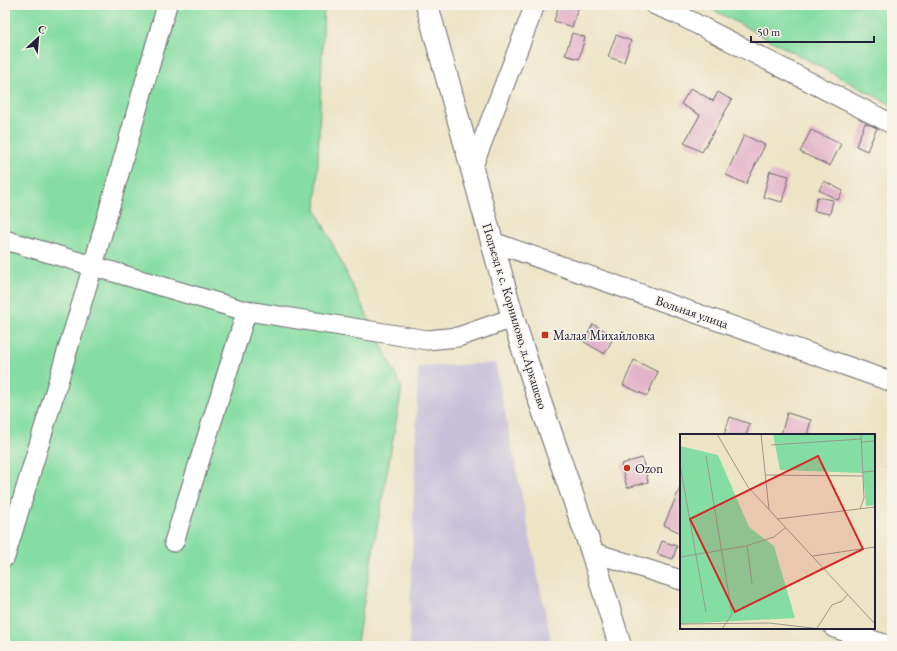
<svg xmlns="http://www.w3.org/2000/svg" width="897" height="651" viewBox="0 0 897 651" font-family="'EB Garamond',serif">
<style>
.industrial{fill:#c7c0d9}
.green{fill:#84dda2;stroke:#53806e}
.building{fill:#e3b3c9}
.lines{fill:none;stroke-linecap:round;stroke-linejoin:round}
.minor-casing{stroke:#69666c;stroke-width:21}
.tertiary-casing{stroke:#69666c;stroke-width:24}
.minor{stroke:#fff;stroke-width:19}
.tertiary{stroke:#fff;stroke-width:22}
.poi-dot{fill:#c8321e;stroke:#f7f3e8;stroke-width:1.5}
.labels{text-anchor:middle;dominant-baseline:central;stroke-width:3;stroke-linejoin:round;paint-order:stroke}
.street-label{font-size:13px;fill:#22223b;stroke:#f7f3e8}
.poi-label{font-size:13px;fill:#22223b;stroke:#f7f3e8;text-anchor:start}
.inset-road{fill:none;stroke:#9c968e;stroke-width:1}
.view{fill:#d62828;fill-opacity:0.15;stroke:#d62828;stroke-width:2}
.inset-edge{fill:none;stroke:#22223b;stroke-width:2}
</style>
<rect width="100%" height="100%" fill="#f7f3e8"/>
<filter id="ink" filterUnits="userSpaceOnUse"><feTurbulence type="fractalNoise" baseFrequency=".025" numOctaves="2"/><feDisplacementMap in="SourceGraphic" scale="8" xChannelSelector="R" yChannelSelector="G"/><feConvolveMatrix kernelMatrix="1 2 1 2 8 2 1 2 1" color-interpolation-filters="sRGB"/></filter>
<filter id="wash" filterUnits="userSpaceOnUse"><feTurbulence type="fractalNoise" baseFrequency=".012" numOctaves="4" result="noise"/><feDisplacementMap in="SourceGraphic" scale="16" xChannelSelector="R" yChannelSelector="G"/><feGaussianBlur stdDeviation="0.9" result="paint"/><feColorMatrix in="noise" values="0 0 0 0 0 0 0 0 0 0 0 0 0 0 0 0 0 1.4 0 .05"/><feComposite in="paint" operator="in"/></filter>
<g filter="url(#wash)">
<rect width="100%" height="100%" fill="#ede4c6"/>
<!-- industrial -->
<path class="industrial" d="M 495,363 L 552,646 L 409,646 L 418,367 Z"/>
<!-- green -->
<g class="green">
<path d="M 5,5 L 324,5 L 316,210 L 402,388 L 356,646 L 5,646 Z"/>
<path d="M 704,5 L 892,5 L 892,105 Z"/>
</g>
<g id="blocks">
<!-- building -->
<g class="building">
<path d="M 559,5 L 579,5 L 572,27 L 554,21 Z"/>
<path d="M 706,5 L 717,5 L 715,9 Z"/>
<path d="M 572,33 L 585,37 L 579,59 L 565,55 Z"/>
<path d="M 616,35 L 631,41 L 624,62 L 608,57 Z"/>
<path d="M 691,88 L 713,101 L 718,92 L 732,100 L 702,152 L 684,143 L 700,115 L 681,104 Z"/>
<path d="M 865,123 L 877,128 L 867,151 L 856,146 Z"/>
<path d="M 811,130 L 841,144 L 830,166 L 800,152 Z"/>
<path d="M 744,135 L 765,145 L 746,184 L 726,175 Z"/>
<path d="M 770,171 L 789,176 L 782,202 L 763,197 Z"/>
<path d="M 824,181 L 843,191 L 838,200 L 819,190 Z"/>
<path d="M 817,197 L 833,200 L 830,214 L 814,211 Z"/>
<path d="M 593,324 L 614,336 L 605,354 L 584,342 Z"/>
<path d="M 634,360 L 658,372 L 647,396 L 623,385 Z"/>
<path d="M 787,413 L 811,420 L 807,435 L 781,435 Z"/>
<path d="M 730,417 L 750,424 L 746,435 L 724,435 Z"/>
<path d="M 892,453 L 892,468 L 887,466 Z"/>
<path d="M 642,458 L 648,482 L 627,488 L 621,464 Z"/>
<path d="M 681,486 L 681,533 L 664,525 Z"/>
<path d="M 662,541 L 677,546 L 673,559 L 657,554 Z"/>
</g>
</g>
</g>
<g filter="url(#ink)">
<use href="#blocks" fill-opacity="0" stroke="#69666c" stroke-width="1"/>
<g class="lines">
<defs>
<g id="minor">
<path d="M 655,5 L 677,14 L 892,124"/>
<path d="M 471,171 L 535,5"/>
<path d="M 5,240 L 242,310 L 427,340 L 458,337 L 513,318"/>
<path d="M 493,242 L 892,382"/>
<path d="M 174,542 L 247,310"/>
<path d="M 592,552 L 681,580"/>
<path d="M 5,557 L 93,266 L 137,110 L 167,5"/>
<path d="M 834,628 L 891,646"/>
</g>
<path id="tertiary" d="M 427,5 L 513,318 L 536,390 L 592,552 L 620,646"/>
</defs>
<!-- minor casing -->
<use href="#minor" class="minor-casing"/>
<!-- tertiary casing -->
<use href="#tertiary" class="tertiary-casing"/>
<!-- minor -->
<use href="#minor" class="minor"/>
<!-- tertiary -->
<use href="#tertiary" class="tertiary"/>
</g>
</g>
<!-- markers -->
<g class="poi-dot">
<rect x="541" y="331" width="8" height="8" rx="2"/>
<circle cx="627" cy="468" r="4"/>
</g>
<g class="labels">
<!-- street labels -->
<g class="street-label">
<text transform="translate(692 312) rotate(19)">Вольная улица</text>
<text transform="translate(515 316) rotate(73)">Подъезд к с. Корнилово, д.Аркашево</text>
</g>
<!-- poi labels -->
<g class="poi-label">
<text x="553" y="335">Малая Михайловка</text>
<text x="635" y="468">Ozon</text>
</g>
</g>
<!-- overview -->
<g transform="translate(680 434)">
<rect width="195" height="195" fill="#ede4c6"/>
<path d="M 93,0 L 195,0 L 195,71 L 186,72 L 183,39 L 100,36 ZM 0,12 L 38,21 L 69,93 L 94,112 L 115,184 L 0,190 Z" fill="#84dda2"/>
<path class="inset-road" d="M 37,0 L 68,53 L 195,190M 81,0 L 89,76M 182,8 L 195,7M 91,11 L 181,5M 26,22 L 52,180 L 42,195M 0,30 L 26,178M 183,38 L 195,37M 86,41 L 183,42M 180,75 L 184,64 L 181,0M 97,85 L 195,73M 67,112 L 72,150M 133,122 L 195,113M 0,123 L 66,112 L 94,103 L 105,94M 0,190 L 89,189 L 141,195M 137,194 L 152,171 L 162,167 L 168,160"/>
<path class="view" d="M 138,22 L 183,115 L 55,178 L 10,85 Z"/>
<rect width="195" height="195" class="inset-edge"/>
</g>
<!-- margin -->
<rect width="897" height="651" fill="none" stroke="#f7f3e8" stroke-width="20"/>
<!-- north arrow -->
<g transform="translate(38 38) rotate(26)" stroke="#f7f3e8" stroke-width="3" paint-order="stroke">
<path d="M0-3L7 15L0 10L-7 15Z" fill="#22223b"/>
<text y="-6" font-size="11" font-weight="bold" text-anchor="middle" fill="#22223b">С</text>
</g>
<!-- scale -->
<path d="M751 36v6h123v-6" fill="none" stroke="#22223b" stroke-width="2"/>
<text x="757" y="36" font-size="12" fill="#22223b" stroke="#f7f3e8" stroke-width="3" paint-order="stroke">50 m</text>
</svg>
